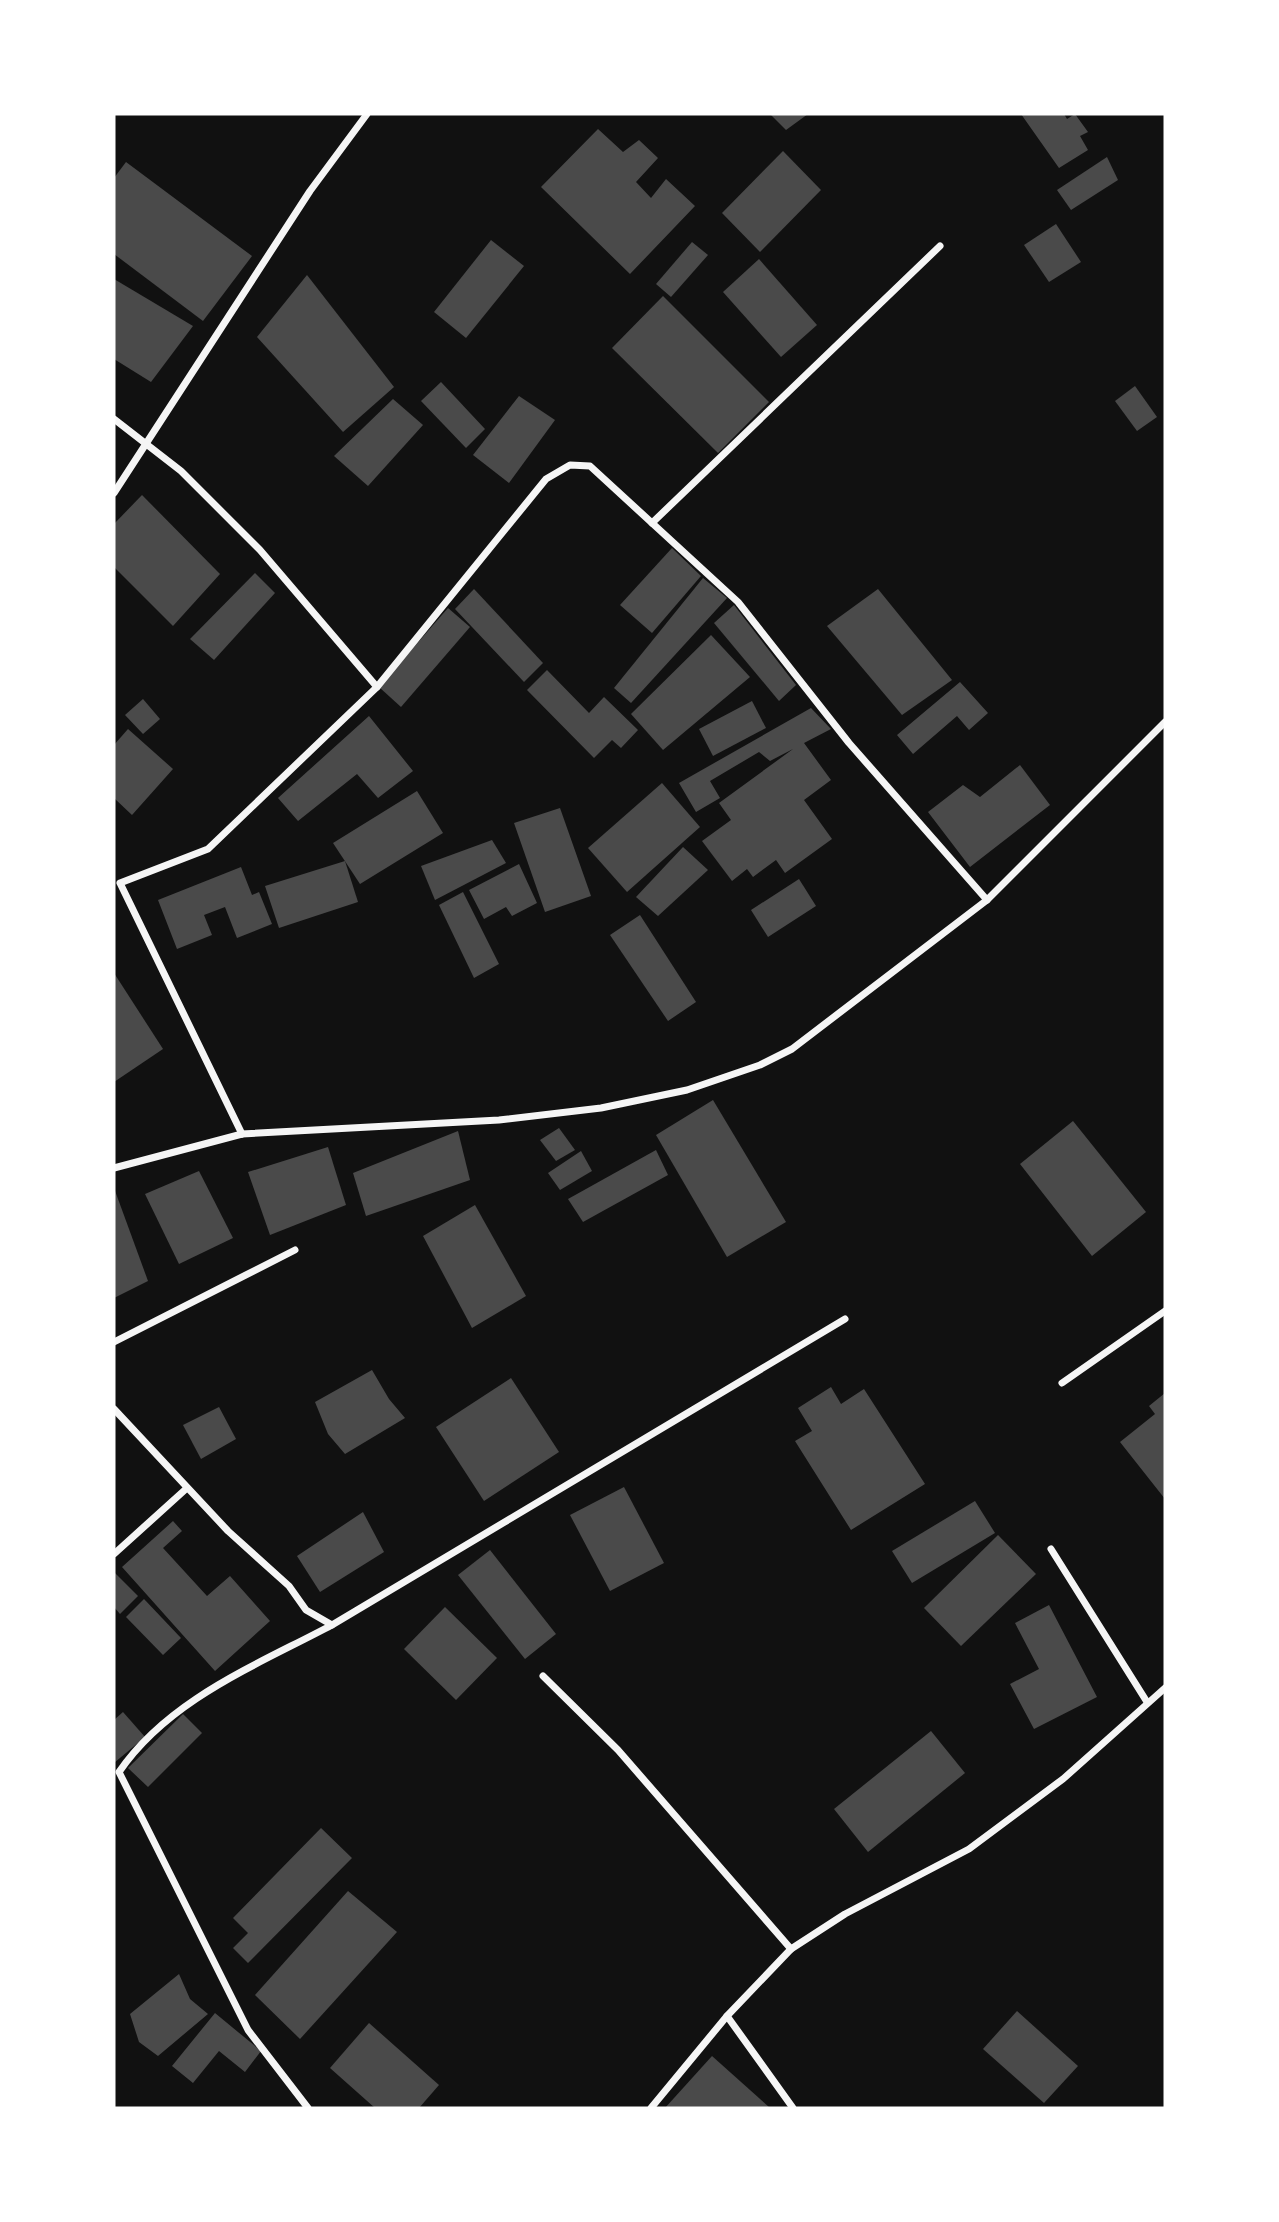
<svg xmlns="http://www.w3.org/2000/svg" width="1279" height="2222" viewBox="0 0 1279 2222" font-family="Montserrat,sans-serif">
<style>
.building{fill:#4a4a4a}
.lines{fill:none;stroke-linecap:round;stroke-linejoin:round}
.minor{stroke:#f5f5f5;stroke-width:7}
</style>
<rect width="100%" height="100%" fill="#111"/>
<!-- building -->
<g class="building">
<path d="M 770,114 L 808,114 L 786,130 Z"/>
<path d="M 1021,114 L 1064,114 L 1067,119 L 1075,114 L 1088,132 L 1080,136 L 1088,150 L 1059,168 Z"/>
<path d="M 598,129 L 623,152 L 639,140 L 658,158 L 636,182 L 651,198 L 666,179 L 695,206 L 630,274 L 541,187 Z"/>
<path d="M 783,151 L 821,190 L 760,252 L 722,213 Z"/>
<path d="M 1107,157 L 1118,180 L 1071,210 L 1057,190 Z"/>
<path d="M 126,162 L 252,256 L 203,321 L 114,254 L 114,178 Z"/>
<path d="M 1056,224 L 1081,262 L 1049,282 L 1024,245 Z"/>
<path d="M 491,240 L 524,266 L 466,338 L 434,312 Z"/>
<path d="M 692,242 L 708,255 L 671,297 L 656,284 Z"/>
<path d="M 759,259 L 817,325 L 781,357 L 723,292 Z"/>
<path d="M 307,275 L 394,387 L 343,432 L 257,337 Z"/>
<path d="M 114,279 L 193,326 L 151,382 L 114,359 Z"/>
<path d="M 663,296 L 769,402 L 718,453 L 612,348 Z"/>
<path d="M 441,382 L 485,429 L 466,448 L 421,401 Z"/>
<path d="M 1135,386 L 1157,417 L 1137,431 L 1115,401 Z"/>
<path d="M 519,396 L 555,420 L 509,483 L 473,455 Z"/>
<path d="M 393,399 L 423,425 L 368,486 L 334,456 Z"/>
<path d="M 142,495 L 220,574 L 173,626 L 114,567 L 114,524 Z"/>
<path d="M 672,548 L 701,576 L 652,633 L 620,605 Z"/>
<path d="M 255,573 L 275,593 L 214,660 L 190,639 Z"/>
<path d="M 703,578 L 727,598 L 631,703 L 614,688 Z"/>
<path d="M 474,589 L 543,663 L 524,682 L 455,609 Z"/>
<path d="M 878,589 L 952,680 L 902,715 L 827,626 Z"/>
<path d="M 734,605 L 796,685 L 779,701 L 714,623 Z"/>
<path d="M 448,608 L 470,627 L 401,707 L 379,687 Z"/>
<path d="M 711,635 L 750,677 L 663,750 L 631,714 Z"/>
<path d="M 547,670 L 589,713 L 604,697 L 638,730 L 621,748 L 612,740 L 594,758 L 527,690 Z"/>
<path d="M 960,682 L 988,713 L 969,730 L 957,716 L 913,754 L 897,735 Z"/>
<path d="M 143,699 L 160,719 L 143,734 L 125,715 Z"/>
<path d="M 752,701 L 766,728 L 713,756 L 699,729 Z"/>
<path d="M 811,708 L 831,729 L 804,743 L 831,780 L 804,800 L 832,839 L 785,873 L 776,860 L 753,877 L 747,869 L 732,881 L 702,841 L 731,820 L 719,803 L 793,749 L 770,761 L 759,752 L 710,781 L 720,798 L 696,812 L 679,783 Z"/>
<path d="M 369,716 L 413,771 L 378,798 L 357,774 L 298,821 L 278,798 Z"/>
<path d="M 128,729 L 173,769 L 132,815 L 114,798 L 114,745 Z"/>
<path d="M 1020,765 L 1050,805 L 970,867 L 928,812 L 963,785 L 980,797 Z"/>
<path d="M 662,783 L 700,827 L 627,892 L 588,848 Z"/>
<path d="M 417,791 L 443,833 L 360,884 L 333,843 Z"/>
<path d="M 560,808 L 591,896 L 545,912 L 514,823 Z"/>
<path d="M 492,840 L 506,863 L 435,900 L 421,866 Z"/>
<path d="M 683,847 L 708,870 L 658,916 L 636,897 Z"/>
<path d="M 345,861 L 358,902 L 279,928 L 265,886 Z"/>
<path d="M 519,864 L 537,903 L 512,916 L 506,907 L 484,919 L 469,890 Z"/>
<path d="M 241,867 L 252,895 L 259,892 L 272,924 L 237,938 L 225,907 L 204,915 L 212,935 L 177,949 L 158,900 Z"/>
<path d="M 799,879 L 816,906 L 768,937 L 751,910 Z"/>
<path d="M 463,892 L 499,964 L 474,978 L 439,905 Z"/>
<path d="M 640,915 L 696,1002 L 668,1021 L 610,935 Z"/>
<path d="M 114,973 L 163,1049 L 114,1082 Z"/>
<path d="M 713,1100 L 786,1222 L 727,1257 L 656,1135 Z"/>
<path d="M 1073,1121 L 1146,1212 L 1092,1256 L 1020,1164 Z"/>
<path d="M 559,1128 L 575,1150 L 556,1161 L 540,1140 Z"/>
<path d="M 458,1131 L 470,1180 L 366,1216 L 353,1173 Z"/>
<path d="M 328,1147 L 346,1205 L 270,1235 L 248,1172 Z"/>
<path d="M 656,1150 L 668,1175 L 583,1222 L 568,1199 Z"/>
<path d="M 581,1151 L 592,1171 L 560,1190 L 548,1173 Z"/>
<path d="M 199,1171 L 233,1238 L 179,1264 L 145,1194 Z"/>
<path d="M 114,1188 L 148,1281 L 114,1298 Z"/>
<path d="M 475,1205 L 526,1296 L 472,1328 L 423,1236 Z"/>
<path d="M 372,1370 L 389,1399 L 405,1418 L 345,1454 L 328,1434 L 315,1402 Z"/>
<path d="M 511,1378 L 559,1452 L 484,1501 L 436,1427 Z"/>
<path d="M 831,1387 L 841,1404 L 864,1389 L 925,1484 L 851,1530 L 795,1441 L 812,1431 L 798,1408 Z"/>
<path d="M 1165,1393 L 1165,1499 L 1120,1442 L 1155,1414 L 1149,1406 Z"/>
<path d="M 219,1407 L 236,1439 L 201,1459 L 183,1425 Z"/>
<path d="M 624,1487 L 664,1563 L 610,1591 L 570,1515 Z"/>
<path d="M 975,1501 L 995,1533 L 912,1583 L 892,1551 Z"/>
<path d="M 363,1512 L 384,1552 L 320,1592 L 297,1556 Z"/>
<path d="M 173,1521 L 182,1531 L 163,1548 L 207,1596 L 230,1576 L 270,1621 L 215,1671 L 122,1567 Z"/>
<path d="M 998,1535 L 1036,1574 L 961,1646 L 924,1608 Z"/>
<path d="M 490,1550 L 556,1634 L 525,1659 L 458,1575 Z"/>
<path d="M 114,1572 L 138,1596 L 120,1614 L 114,1607 Z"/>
<path d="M 144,1599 L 181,1638 L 163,1655 L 126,1617 Z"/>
<path d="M 1049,1605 L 1097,1697 L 1034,1729 L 1010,1684 L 1039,1669 L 1015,1623 Z"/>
<path d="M 445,1607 L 497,1658 L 456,1700 L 404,1649 Z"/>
<path d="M 123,1712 L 145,1737 L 114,1763 L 114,1720 Z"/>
<path d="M 183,1714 L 202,1733 L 148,1787 L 128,1768 Z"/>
<path d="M 931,1731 L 965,1773 L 868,1852 L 834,1809 Z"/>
<path d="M 321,1828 L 352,1858 L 248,1963 L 233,1948 L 248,1933 L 233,1918 Z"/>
<path d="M 348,1891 L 397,1932 L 300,2039 L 255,1995 Z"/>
<path d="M 179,1974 L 190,1999 L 208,2014 L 158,2056 L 139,2042 L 130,2014 Z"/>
<path d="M 1017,2011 L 1078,2066 L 1044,2103 L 983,2049 Z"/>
<path d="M 215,2013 L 261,2051 L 245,2072 L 219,2051 L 193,2083 L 172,2066 Z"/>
<path d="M 369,2023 L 439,2085 L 419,2108 L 375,2108 L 330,2068 Z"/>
<path d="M 712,2056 L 770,2108 L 665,2108 Z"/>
</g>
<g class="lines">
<!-- minor -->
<g class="minor">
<path d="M 114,419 L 181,471 L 260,550 L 377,687"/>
<path d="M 114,493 L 310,191 L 367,114"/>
<path d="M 652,523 L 940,246"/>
<path d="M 242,1134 L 120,883 L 208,849 L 377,687 L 546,479 L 570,465 L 590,466 L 738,602 L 849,743 L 987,900"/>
<path d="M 114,1168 L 242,1134 L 499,1120 L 601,1108 L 687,1090 L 760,1065 L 792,1049 L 987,900 L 1165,722"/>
<path d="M 114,1342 L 295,1250"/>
<path d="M 1062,1383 L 1165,1311"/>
<path d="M 114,1409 L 228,1531 L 289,1586 L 306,1610 L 332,1625 L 845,1319"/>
<path d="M 1051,1549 L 1147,1702"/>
<path d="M 114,1554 L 187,1488"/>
<path d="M 543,1676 L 618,1750 L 791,1949"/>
<path d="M 727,2016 L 793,2108"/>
<path d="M 308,2108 L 248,2030 L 119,1772 C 169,1699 257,1665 332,1625"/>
<path d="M 651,2108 L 727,2016 L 791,1949 L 845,1914 L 969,1849 L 1063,1779 L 1165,1688"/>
</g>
</g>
<!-- border -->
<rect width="1279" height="2222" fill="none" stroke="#ffffff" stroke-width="231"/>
</svg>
